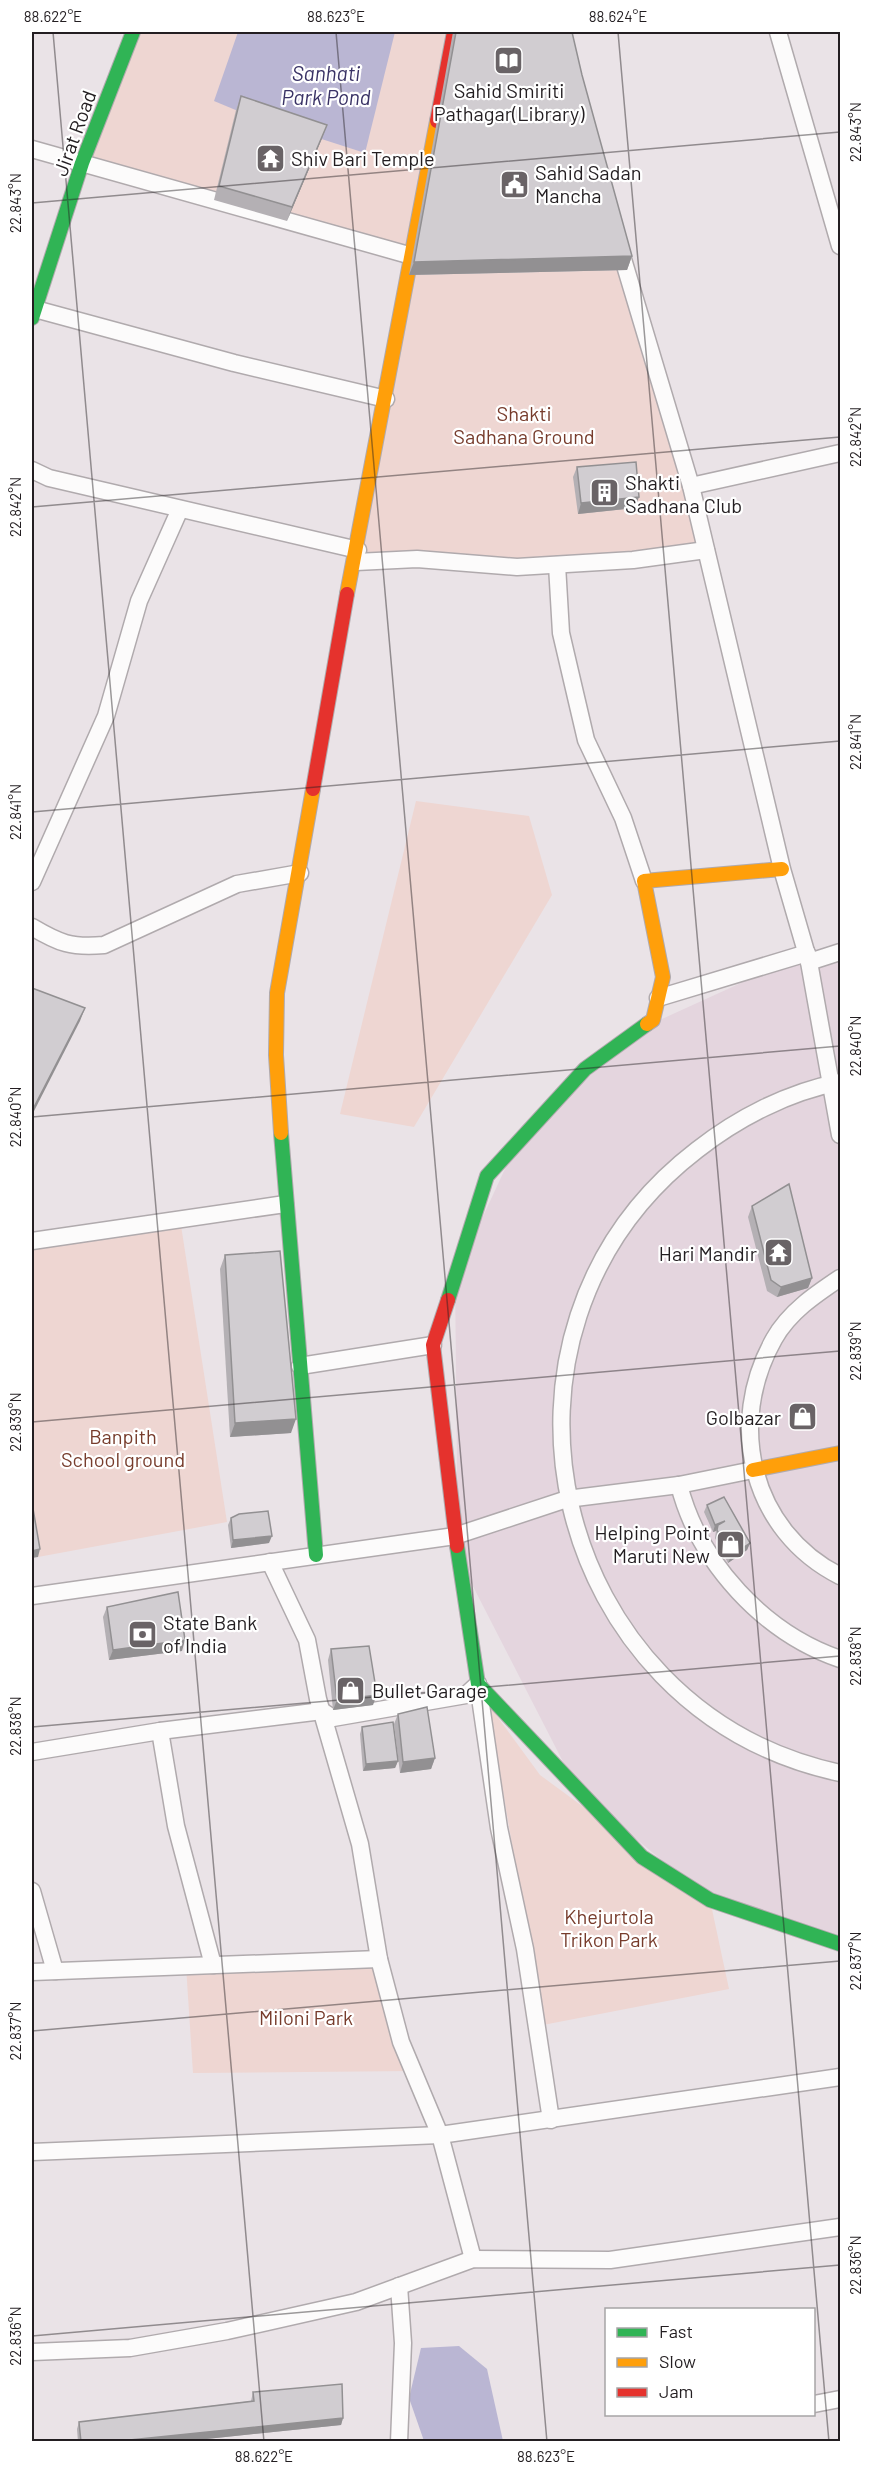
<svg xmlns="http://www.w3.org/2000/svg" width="872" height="2473" viewBox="0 0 872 2473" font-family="Barlow,sans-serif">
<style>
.built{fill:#e4d5de}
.green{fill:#eed6d2}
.water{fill:#bab6d3}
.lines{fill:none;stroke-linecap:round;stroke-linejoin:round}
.street-casing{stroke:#b0aaad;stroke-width:19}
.fast-casing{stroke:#b0aaad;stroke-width:16}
.slow-casing{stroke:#b0aaad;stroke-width:16}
.jam-casing{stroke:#b0aaad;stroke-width:16}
.street{stroke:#fcfbfb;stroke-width:16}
.fast{stroke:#30b455;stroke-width:14}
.slow{stroke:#ff9f0a;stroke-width:14}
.jam{stroke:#e5322d;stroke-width:14}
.wall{fill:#b4b0b4}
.shaded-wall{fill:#929092}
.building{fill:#d1cdd1;stroke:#929092;stroke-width:1.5}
.ticks{fill:none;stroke:#231e21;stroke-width:1.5;stroke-opacity:0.45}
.labels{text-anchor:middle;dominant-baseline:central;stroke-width:4.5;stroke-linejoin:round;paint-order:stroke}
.poi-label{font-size:20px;fill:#231e21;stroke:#fff;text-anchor:start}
.street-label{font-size:20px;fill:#231e21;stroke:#fff}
.park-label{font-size:20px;fill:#773c2c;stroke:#fff}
.water-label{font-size:21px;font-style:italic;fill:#393265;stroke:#fff}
.neatline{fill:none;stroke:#231e21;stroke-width:2}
.ticks-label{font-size:15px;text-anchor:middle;fill:#231e21}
</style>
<rect width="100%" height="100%" fill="#eae3e7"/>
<!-- built -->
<path class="built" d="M 840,952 L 840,1938 L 710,1900 L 578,1791 L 458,1557 L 455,1277 L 516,1145 L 640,1029 L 807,953 Z"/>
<!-- green -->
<g class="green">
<path d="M 133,32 L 454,32 L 412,256 L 82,163 Z"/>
<path d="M 627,270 L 706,550 L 532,566 L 356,562 L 409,275 Z"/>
<path d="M 416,801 L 529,816 L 552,895 L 414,1127 L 340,1114 Z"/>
<path d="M 180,1219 L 227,1522 L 38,1557 L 32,1524 L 32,1243 Z"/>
<path d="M 488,1704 L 540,1775 L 710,1900 L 729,1989 L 543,2025 Z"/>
<path d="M 379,1959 L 413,2071 L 193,2073 L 186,1966 Z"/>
</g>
<!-- water -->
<g class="water">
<path d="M 238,32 L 395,32 L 365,153 L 250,116 L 214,101 Z"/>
<path d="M 459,2346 L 487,2369 L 503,2441 L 424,2441 L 409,2398 L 421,2348 Z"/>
</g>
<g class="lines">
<defs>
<g id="street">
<path d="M 778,32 L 840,246"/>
<path d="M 32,149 L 412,256"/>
<path d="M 620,249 L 691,486 L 782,869 L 809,962 L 840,1135"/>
<path d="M 35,309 L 234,363 L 386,399"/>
<path d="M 32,470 L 49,478 L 358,550"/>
<path d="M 691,486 L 840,453"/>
<path d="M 356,562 L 417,559 L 517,567 L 633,560 L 706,550"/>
<path d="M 557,565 L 561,633 L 586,740 L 623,818 L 644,881"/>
<path d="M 32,882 L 106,716 L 139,601 L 180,509"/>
<path d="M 32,927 C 59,943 71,948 104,945 L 237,884 L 300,873"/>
<path d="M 809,962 L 840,952"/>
<path d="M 658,998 L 807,953"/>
<path d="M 840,1082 C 788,1092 738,1118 697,1150 C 460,1332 550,1711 840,1773"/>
<path d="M 32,1241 L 285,1204"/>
<path d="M 840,1278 C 816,1294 789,1312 774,1339 C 726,1424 751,1531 840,1576"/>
<path d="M 300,1366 L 433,1345"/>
<path d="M 679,1485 C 699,1563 764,1633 840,1659"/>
<path d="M 270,1562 L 307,1640 L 318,1699 L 360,1844 L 379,1959 L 401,2042 L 440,2135 L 473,2259"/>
<path d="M 32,1596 L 455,1536 L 567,1499 L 679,1485 L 753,1470"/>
<path d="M 478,1684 L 499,1828 L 525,1949 L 551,2120"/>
<path d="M 160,1731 L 176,1826 L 213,1965"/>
<path d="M 32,1752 L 160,1731 L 322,1711 L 333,1718 L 466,1695 L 478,1684"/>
<path d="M 32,1891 L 55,1971"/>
<path d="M 32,1972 L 379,1959"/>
<path d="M 32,2152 L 440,2135 L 840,2077"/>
<path d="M 32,2352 L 130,2348 L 227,2331 L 356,2302 L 473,2259 L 610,2260 L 840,2227"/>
<path d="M 814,2404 L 840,2399"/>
<path d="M 399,2442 L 403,2343 L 399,2286"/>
</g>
<g id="fast">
<path d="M 32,318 L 82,163 L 133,32"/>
<path d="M 281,1133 L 316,1555"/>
<path d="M 448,1300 L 487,1176 L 585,1069 L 647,1024"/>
<path d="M 457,1546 L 478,1684 L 642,1857 L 710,1900 L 840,1944"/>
</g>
<g id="slow">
<path d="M 347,594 L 437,121"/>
<path d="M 647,1024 L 653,1020 L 663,977 L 644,881 L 782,869"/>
<path d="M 281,1133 L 276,1055 L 277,993 L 313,789"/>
<path d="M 753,1470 L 840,1453"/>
</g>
<g id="jam">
<path d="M 437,121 L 454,32"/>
<path d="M 313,789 L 347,594"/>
<path d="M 448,1300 L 433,1345 L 457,1546"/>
</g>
</defs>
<!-- street casing -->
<use href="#street" class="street-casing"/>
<!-- fast casing -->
<use href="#fast" class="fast-casing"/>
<!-- slow casing -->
<use href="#slow" class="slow-casing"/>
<!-- jam casing -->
<use href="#jam" class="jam-casing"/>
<!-- street -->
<use href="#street" class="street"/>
<!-- fast -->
<use href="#fast" class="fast"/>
<!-- slow -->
<use href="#slow" class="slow"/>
<!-- jam -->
<use href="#jam" class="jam"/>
</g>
<!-- wall -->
<g class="wall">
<path d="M 453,32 L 572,32 L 582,75 L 632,256 L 627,270 L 409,275 Z"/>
<path d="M 241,96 L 322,138 L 287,221 L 214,200 L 236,110 Z"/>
<path d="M 577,467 L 635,508 L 578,514 L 573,477 Z"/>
<path d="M 752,1206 L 812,1278 L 808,1288 L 777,1297 L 767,1291 L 748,1217 Z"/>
<path d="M 225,1255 L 291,1433 L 230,1437 L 220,1269 Z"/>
<path d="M 707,1505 L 750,1543 L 747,1550 L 728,1563 L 715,1538 L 716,1531 L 713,1532 L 704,1512 Z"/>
<path d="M 231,1518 L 269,1543 L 231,1548 L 228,1525 Z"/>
<path d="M 107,1607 L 182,1651 L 109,1660 L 103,1617 Z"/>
<path d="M 331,1649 L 373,1705 L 333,1710 L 328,1660 Z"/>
<path d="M 398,1714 L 435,1758 L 431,1769 L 400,1773 L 394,1724 Z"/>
<path d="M 362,1727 L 398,1761 L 395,1768 L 363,1771 L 360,1734 Z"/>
<path d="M 253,2392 L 343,2418 L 341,2425 L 178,2442 L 78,2442 L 77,2429 L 79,2422 L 251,2401 Z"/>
</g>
<!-- shaded-wall -->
<g class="shaded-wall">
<path d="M 327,125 L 322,138 L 287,221 L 292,207 Z"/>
<path d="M 632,256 L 627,270 L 409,275 L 414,262 Z"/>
<path d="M 639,497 L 635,508 L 578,514 L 581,503 Z"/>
<path d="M 85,1008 L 80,1021 L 32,1115 L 32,1111 Z"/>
<path d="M 812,1278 L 808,1288 L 777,1297 L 781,1287 Z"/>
<path d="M 296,1419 L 291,1433 L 230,1437 L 235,1423 Z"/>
<path d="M 725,1521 L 718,1525 L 716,1531 L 713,1532 L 715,1525 Z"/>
<path d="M 272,1536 L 269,1543 L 231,1548 L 233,1540 Z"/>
<path d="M 750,1543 L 747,1550 L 728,1563 L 731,1556 Z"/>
<path d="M 40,1549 L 38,1557 L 32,1558 L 32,1551 Z"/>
<path d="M 185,1640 L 182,1651 L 109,1660 L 113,1650 Z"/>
<path d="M 377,1695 L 373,1705 L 333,1710 L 337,1700 Z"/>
<path d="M 435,1758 L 431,1769 L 400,1773 L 403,1762 Z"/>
<path d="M 398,1761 L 395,1768 L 363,1771 L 366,1764 Z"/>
<path d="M 343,2418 L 341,2425 L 178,2442 L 110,2442 Z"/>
</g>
<!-- building -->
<g class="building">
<path d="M 456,32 L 572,32 L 582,75 L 632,256 L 414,262 Z"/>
<path d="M 241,96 L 327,125 L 292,207 L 219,186 Z"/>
<path d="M 636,462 L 639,497 L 581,503 L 577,467 Z"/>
<path d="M 32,988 L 85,1008 L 32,1111 Z"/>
<path d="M 789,1184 L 812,1278 L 781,1287 L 771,1280 L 752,1206 Z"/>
<path d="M 280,1251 L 296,1419 L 235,1423 L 225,1255 Z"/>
<path d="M 724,1497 L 750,1543 L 731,1556 L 717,1530 L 718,1525 L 725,1521 L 715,1525 L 707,1505 Z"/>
<path d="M 32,1503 L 40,1549 L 32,1551 Z"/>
<path d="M 268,1511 L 272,1536 L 233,1540 L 231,1518 L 239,1514 Z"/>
<path d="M 178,1592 L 185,1640 L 113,1650 L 107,1607 Z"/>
<path d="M 369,1646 L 377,1695 L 337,1700 L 331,1649 Z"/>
<path d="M 427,1707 L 435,1758 L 403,1762 L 398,1714 Z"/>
<path d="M 393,1722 L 398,1761 L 366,1764 L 362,1727 Z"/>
<path d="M 342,2384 L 343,2418 L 110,2442 L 81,2442 L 79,2422 L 254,2401 L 253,2392 Z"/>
</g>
<!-- ticks -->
<path class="ticks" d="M 53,32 L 264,2442M 336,32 L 547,2442M 618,32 L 829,2442M 32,203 L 840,132M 32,507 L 840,437M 32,812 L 840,741M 32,1117 L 840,1046M 32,1422 L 840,1351M 32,1727 L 840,1656M 32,2031 L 840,1961M 32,2336 L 840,2265"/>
<!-- icons -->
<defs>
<symbol id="library-square" viewBox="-11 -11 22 22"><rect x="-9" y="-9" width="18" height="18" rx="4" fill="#696366" stroke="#fff"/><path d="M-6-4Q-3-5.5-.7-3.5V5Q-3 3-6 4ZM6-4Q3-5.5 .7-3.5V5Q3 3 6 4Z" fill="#fff"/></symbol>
<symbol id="temple-square" viewBox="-11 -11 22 22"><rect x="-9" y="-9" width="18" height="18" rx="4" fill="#696366" stroke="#fff"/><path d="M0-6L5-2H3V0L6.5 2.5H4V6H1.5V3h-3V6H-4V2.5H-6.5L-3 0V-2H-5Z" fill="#fff"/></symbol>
<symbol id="civic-square" viewBox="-11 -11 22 22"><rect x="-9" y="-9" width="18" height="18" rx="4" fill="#696366" stroke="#fff"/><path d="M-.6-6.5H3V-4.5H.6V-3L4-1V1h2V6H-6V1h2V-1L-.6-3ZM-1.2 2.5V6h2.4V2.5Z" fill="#fff"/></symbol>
<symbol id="building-square" viewBox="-11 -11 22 22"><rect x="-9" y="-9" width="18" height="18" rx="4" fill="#696366" stroke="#fff"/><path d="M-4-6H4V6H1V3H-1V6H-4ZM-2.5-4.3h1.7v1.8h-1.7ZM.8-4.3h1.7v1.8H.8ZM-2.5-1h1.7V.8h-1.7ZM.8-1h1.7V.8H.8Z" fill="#fff"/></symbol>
<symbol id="shop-square" viewBox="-11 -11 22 22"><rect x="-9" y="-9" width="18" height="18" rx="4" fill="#696366" stroke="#fff"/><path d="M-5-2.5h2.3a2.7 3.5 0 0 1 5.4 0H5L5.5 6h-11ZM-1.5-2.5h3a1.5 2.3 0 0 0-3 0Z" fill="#fff"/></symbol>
<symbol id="bank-square" viewBox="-11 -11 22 22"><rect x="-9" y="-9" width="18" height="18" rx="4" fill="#696366" stroke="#fff"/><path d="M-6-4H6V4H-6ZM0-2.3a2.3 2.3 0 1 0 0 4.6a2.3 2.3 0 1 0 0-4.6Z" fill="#fff"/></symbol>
</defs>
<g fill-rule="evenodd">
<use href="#library-square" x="492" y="44" width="33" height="33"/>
<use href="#temple-square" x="254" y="142" width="33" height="33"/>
<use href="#civic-square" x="498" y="168" width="33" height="33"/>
<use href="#building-square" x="588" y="476" width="33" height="33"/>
<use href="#temple-square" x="762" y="1236" width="33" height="33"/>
<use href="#shop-square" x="786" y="1400" width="33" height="33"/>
<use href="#shop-square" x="714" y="1528" width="33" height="33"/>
<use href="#bank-square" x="126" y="1618" width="33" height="33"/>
<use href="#shop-square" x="334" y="1674" width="33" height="33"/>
</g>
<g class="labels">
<!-- poi labels -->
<g class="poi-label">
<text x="509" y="90" text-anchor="middle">Sahid Smiriti<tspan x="509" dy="23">Pathagar(Library)</tspan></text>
<text x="291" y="158">Shiv Bari Temple</text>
<text x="535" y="172">Sahid Sadan<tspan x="535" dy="23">Mancha</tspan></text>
<text x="625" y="482">Shakti<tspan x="625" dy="23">Sadhana Club</tspan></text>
<text x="757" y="1253" text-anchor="end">Hari Mandir</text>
<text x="781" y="1417" text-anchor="end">Golbazar</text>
<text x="710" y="1532" text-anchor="end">Helping Point<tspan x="710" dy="23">Maruti New</tspan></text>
<text x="163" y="1622">State Bank<tspan x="163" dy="23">of India</tspan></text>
<text x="372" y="1690">Bullet Garage</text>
</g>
<!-- street labels -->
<g class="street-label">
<text transform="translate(74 133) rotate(-70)">Jirat Road</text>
</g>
<!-- park labels -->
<g class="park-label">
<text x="524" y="413">Shakti<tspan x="524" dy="23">Sadhana Ground</tspan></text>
<text x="123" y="1436">Banpith<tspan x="123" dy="23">School ground</tspan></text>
<text x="609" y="1916">Khejurtola<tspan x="609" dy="23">Trikon Park</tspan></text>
<text x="306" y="2017">Miloni Park</text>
</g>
<!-- water labels -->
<g class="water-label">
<text x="326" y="72">Sanhati<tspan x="326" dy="24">Park Pond</tspan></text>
</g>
</g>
<!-- border -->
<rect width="872" height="2473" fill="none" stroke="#ffffff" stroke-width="66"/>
<!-- legend -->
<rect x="605" y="2308" width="210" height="108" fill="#ffffff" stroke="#a7a5a6" stroke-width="1.5"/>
<rect x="617" y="2328" width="30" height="9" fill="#30b455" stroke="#a7a5a6" stroke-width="1.5"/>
<text x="659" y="2338" font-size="18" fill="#231e21">Fast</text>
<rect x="617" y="2358" width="30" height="9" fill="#ff9f0a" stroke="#a7a5a6" stroke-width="1.5"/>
<text x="659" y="2368" font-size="18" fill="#231e21">Slow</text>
<rect x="617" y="2388" width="30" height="9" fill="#e5322d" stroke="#a7a5a6" stroke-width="1.5"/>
<text x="659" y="2398" font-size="18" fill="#231e21">Jam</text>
<rect x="33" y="33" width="806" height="2407" class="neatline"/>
<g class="ticks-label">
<text x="53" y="22">88.622°E</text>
<text x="336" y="22">88.623°E</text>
<text x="618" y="22">88.624°E</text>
<text transform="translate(856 132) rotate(-90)" y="5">22.843°N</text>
<text transform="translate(16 203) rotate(-90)" y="5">22.843°N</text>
<text transform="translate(856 437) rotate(-90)" y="5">22.842°N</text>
<text transform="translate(16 507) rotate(-90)" y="5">22.842°N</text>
<text transform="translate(856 742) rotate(-90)" y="5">22.841°N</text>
<text transform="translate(16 812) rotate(-90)" y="5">22.841°N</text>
<text transform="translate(856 1046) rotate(-90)" y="5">22.840°N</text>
<text transform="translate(16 1117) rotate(-90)" y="5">22.840°N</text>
<text transform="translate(856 1351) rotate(-90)" y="5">22.839°N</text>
<text transform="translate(16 1422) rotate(-90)" y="5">22.839°N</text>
<text transform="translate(856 1656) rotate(-90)" y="5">22.838°N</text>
<text transform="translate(16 1726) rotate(-90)" y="5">22.838°N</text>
<text transform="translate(856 1961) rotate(-90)" y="5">22.837°N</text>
<text transform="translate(16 2031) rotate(-90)" y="5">22.837°N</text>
<text transform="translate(856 2265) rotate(-90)" y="5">22.836°N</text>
<text transform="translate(16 2336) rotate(-90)" y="5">22.836°N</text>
<text x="264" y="2462">88.622°E</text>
<text x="546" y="2462">88.623°E</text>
</g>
</svg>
